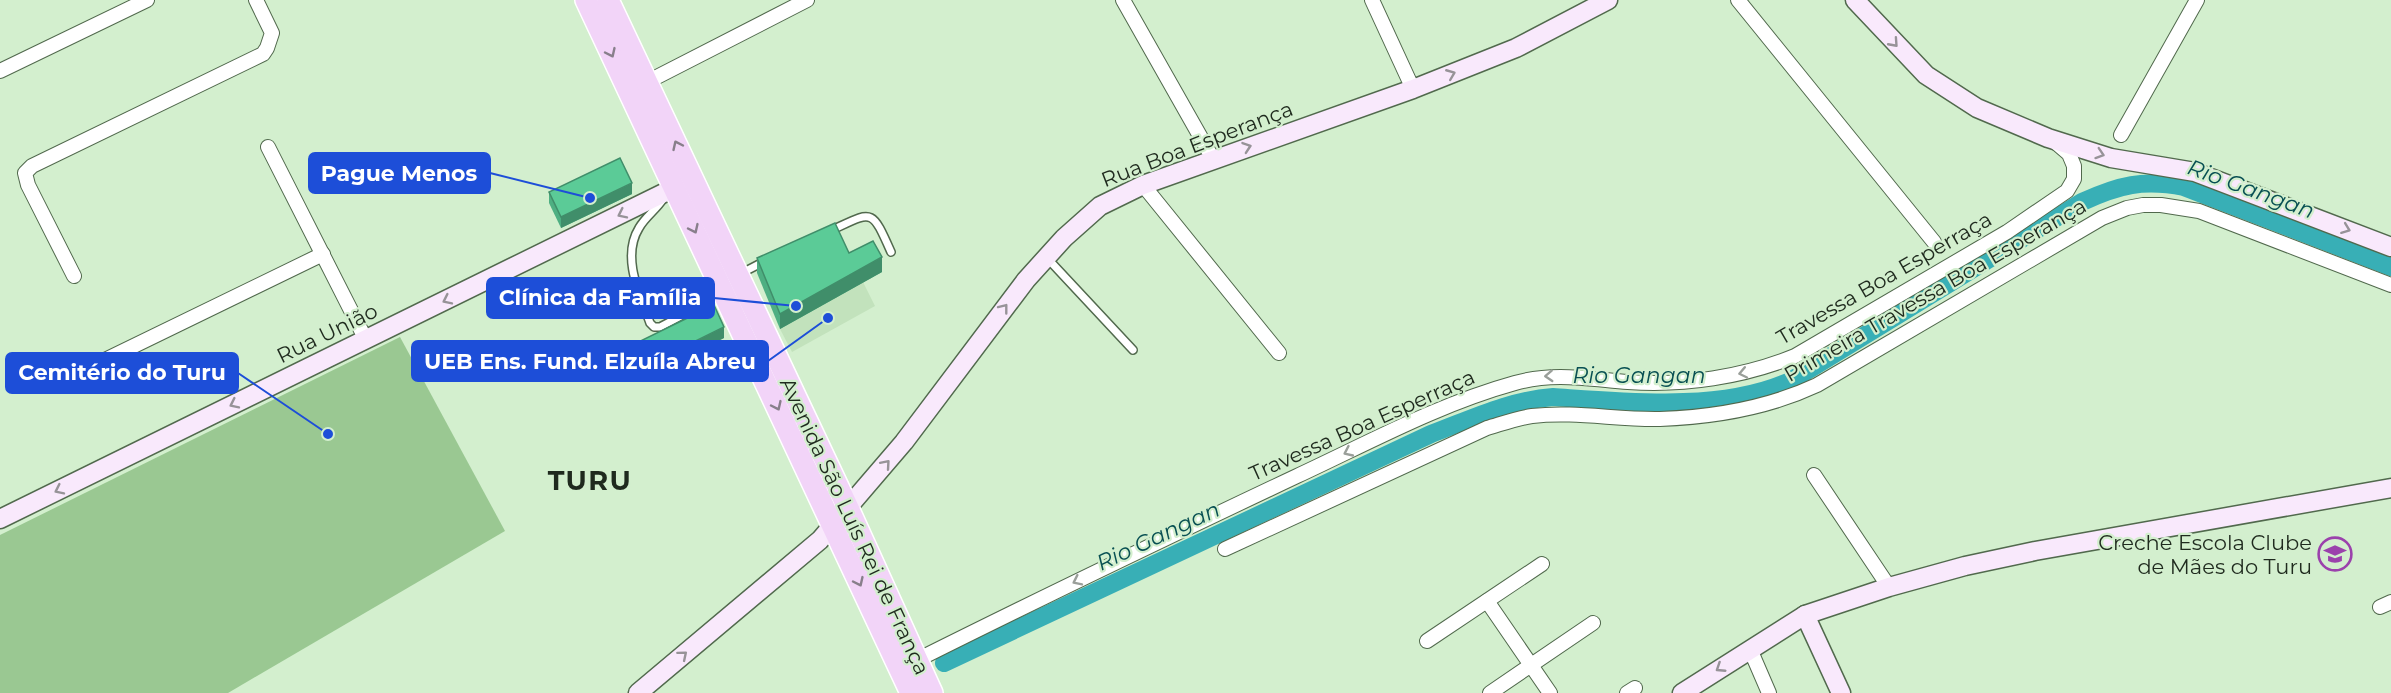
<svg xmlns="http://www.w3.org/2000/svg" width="2391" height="693" viewBox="0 0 2391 693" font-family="Montserrat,sans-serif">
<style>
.built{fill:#c2e2bc}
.green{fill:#9ac892}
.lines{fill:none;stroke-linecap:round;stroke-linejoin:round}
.canal{stroke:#38afb6;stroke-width:18}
.lane-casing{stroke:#51694d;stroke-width:10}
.street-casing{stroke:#51694d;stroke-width:16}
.secondary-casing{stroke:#51694d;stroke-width:21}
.primary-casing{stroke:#fff;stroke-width:24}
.lane{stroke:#fff;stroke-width:7}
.street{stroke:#fff;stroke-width:14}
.secondary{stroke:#f9e9fc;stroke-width:18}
.primary{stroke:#f2d4f8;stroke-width:21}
.wall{fill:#4eaf82}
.shaded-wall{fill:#408e6a}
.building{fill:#5bcb97;stroke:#408e6a;stroke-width:1.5}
.oneway{stroke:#979398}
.oneway2{stroke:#887f8b}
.oneway3{stroke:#9a9f9a}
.labels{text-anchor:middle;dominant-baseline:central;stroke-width:4.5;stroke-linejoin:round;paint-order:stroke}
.street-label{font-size:21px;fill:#1f2a1e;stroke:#d3efce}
.poi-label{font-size:21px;fill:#1f2a1e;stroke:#d3efce;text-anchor:end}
.water-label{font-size:22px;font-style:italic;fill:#095053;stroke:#d3efce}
.district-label{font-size:27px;font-weight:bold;letter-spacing:1.5px;fill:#1f2a1e;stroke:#d3efce}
.leader{fill:none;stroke:#1d4ed8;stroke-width:2}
.callout-dot{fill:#1d4ed8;stroke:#d3efce;stroke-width:2}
.callout{fill:#1d4ed8;stroke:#1d4ed8;stroke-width:2}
.callout-label{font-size:22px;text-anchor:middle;font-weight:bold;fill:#fff}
</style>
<rect width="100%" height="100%" fill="#d3efce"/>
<!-- built -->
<path class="built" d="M 863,282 L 875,306 L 792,352 L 780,329 Z"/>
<!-- green -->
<path class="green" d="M 400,337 L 505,531 L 228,693 L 0,693 L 0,535 Z"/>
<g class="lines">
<!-- canal -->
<path class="canal" d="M 944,663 L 1431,434 C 1471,419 1510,400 1553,397 C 1626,402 1725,412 1792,380 L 2082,202 C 2119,185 2143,179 2184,187 L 2391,267"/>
<defs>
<g id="lane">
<path d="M 663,199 C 657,209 645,217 639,228 C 621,257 640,295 650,323 L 654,327 L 660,327 L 723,294"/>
<path d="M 830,231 C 873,211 871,207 891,252"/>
<path d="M 1048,259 L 1133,350"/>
<path d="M 740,274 L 765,261"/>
</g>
<g id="street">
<path d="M 1123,0 L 1213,159"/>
<path d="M 1372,0 L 1413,89"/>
<path d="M 1738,0 L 1934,242"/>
<path d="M 0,71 L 147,0"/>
<path d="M 647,82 L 807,0"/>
<path d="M 2121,135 L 2197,0"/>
<path d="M 268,147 L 366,340"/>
<path d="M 1143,185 L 1279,353"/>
<path d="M 74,276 L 28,185 L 25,173 L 32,166 L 263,54 L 267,48 L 272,33 L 256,0"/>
<path d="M 70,377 L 323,254"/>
<path d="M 1814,475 L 1889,587"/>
<path d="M 1225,549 L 1487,428 C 1501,424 1517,418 1532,416 C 1575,411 1617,420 1660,419 C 1715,417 1768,408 1817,385 L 2102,218 L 2127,208 L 2143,205 L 2161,205 L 2199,211 L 2391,285"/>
<path d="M 1487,601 L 1550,693"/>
<path d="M 2380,607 L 2391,602"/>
<path d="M 1427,641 L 1542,564"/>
<path d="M 1750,649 L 1769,693"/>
<path d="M 917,660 C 1043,597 1170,536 1297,476 C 1368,443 1439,404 1515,383 C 1553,372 1589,379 1628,382 C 1684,386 1743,377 1795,356 L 2007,232 L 2067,191 L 2074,179 L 2074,166 L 2069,154 L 2055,142"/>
<path d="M 1490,693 L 1593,623"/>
<path d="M 1627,693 L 1635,688"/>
</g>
<g id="secondary">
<path d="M 1855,0 L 1926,75 L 1977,108 L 2048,138 L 2111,158 L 2195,172 L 2391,247"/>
<path d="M 0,519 L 674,188"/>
<path d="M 1805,615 L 1841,693"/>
<path d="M 638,693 L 820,540 L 904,442 L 1026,280 L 1064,238 L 1100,206 L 1143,185 L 1413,89 L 1516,48 L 1608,0"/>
<path d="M 1682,693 L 1805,615 L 1889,587 L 1965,566 L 2035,551 L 2391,488"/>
</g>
<g id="primary">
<path d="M 586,0 L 911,693"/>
<path d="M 608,0 L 848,508 L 932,693"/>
</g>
</defs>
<!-- lane casing -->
<use href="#lane" class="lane-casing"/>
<!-- street casing -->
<use href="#street" class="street-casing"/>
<!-- secondary casing -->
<use href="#secondary" class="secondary-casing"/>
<!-- primary casing -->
<use href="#primary" class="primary-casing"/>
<!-- lane -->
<use href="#lane" class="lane"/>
<!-- street -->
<use href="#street" class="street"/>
<!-- secondary -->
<use href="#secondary" class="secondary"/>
<!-- primary -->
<use href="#primary" class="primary"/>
</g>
<!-- wall -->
<g class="wall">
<path d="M 549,192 L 632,194 L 561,228 L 549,203 Z"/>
<path d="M 849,253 L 882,272 L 780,329 L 757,273 L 757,258 Z"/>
<path d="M 724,338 L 635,382 L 624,360 L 624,349 Z"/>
</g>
<!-- shaded-wall -->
<g class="shaded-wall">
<path d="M 632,183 L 632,194 L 561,228 L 561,217 Z"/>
<path d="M 882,257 L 882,272 L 780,329 L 780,314 Z"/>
<path d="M 724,327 L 724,338 L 635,382 L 635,371 Z"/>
</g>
<!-- building -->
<g class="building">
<path d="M 620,158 L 632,183 L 561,217 L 549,192 Z"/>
<path d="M 835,223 L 849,253 L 873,241 L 882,257 L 780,314 L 757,258 Z"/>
<path d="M 714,305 L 724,327 L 635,371 L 624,349 Z"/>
</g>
<!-- one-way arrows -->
<defs><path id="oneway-chevron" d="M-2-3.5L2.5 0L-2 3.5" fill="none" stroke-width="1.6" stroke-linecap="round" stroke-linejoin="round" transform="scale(1.5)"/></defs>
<g class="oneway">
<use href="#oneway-chevron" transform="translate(1894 43) rotate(48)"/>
<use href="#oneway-chevron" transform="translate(1451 74) rotate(-22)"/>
<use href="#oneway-chevron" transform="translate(1247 147) rotate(-19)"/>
<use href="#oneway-chevron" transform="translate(2100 154) rotate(18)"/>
<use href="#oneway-chevron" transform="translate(622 214) rotate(154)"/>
<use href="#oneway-chevron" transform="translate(2346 229) rotate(21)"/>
<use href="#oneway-chevron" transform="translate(447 300) rotate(154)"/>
<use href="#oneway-chevron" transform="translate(1004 308) rotate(-52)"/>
<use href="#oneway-chevron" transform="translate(234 404) rotate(154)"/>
<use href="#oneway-chevron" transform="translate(886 464) rotate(-49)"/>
<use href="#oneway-chevron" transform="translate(59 490) rotate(154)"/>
<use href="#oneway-chevron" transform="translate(683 655) rotate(-40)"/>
<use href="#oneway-chevron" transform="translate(1720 668) rotate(147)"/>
</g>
<g class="oneway2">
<use href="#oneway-chevron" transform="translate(611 53) rotate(65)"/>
<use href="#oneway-chevron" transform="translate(677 145) rotate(-115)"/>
<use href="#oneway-chevron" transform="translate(694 229) rotate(65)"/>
<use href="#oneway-chevron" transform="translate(777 406) rotate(65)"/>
<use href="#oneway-chevron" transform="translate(859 582) rotate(65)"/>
</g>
<g class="oneway3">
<use href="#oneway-chevron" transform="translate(1743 373) rotate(168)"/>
<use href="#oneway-chevron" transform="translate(1549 376) rotate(177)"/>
<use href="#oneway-chevron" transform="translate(1348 452) rotate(155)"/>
<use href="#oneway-chevron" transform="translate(1077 581) rotate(154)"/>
</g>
<!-- icons -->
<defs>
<symbol id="school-ring" viewBox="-11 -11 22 22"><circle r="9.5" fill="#d3efce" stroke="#9b41ac" stroke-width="1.5"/><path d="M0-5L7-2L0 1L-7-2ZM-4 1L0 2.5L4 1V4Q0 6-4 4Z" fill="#9b41ac"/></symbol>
</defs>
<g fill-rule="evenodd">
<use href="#school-ring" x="2316" y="535" width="38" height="38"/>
</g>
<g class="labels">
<!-- street labels -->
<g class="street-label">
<text transform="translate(1197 144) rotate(-21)">Rua Boa Esperança</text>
<text transform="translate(1884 278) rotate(-30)">Travessa Boa Esperraça</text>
<text transform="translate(1935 290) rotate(-30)">Primeira Travessa Boa Esperança</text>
<text transform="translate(327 333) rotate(-26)">Rua União</text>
<text transform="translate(1362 425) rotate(-24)">Travessa Boa Esperraça</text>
<text transform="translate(855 526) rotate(65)">Avenida São Luís Rei de França</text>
</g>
<!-- poi labels -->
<g class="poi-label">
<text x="2312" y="542">Creche Escola Clube<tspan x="2312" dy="24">de Mães do Turu</tspan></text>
</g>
<!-- water labels -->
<g class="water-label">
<text transform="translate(2251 189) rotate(20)">Rio Gangan</text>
<text x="1639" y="375">Rio Gangan</text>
<text transform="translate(1158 536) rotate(-25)">Rio Gangan</text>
</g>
<!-- district labels -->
<g class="district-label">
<text x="590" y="480">TURU</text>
</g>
</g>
<!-- callouts -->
<path class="leader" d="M590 198L490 173M796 306L714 298M828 318L768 361M328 434L238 373"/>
<g class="callout-dot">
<circle cx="590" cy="198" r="6"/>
<circle cx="796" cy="306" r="6"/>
<circle cx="828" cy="318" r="6"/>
<circle cx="328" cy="434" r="6"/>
</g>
<g class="callout">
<rect x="309" y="153" width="181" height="40" rx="6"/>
<rect x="487" y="278" width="227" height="40" rx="6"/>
<rect x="412" y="341" width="356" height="40" rx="6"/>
<rect x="6" y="353" width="232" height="40" rx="6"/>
</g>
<g class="callout-label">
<text x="399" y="181">Pague Menos</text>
<text x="600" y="305">Clínica da Família</text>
<text x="590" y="369">UEB Ens. Fund. Elzuíla Abreu</text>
<text x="122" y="380">Cemitério do Turu</text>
</g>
</svg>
